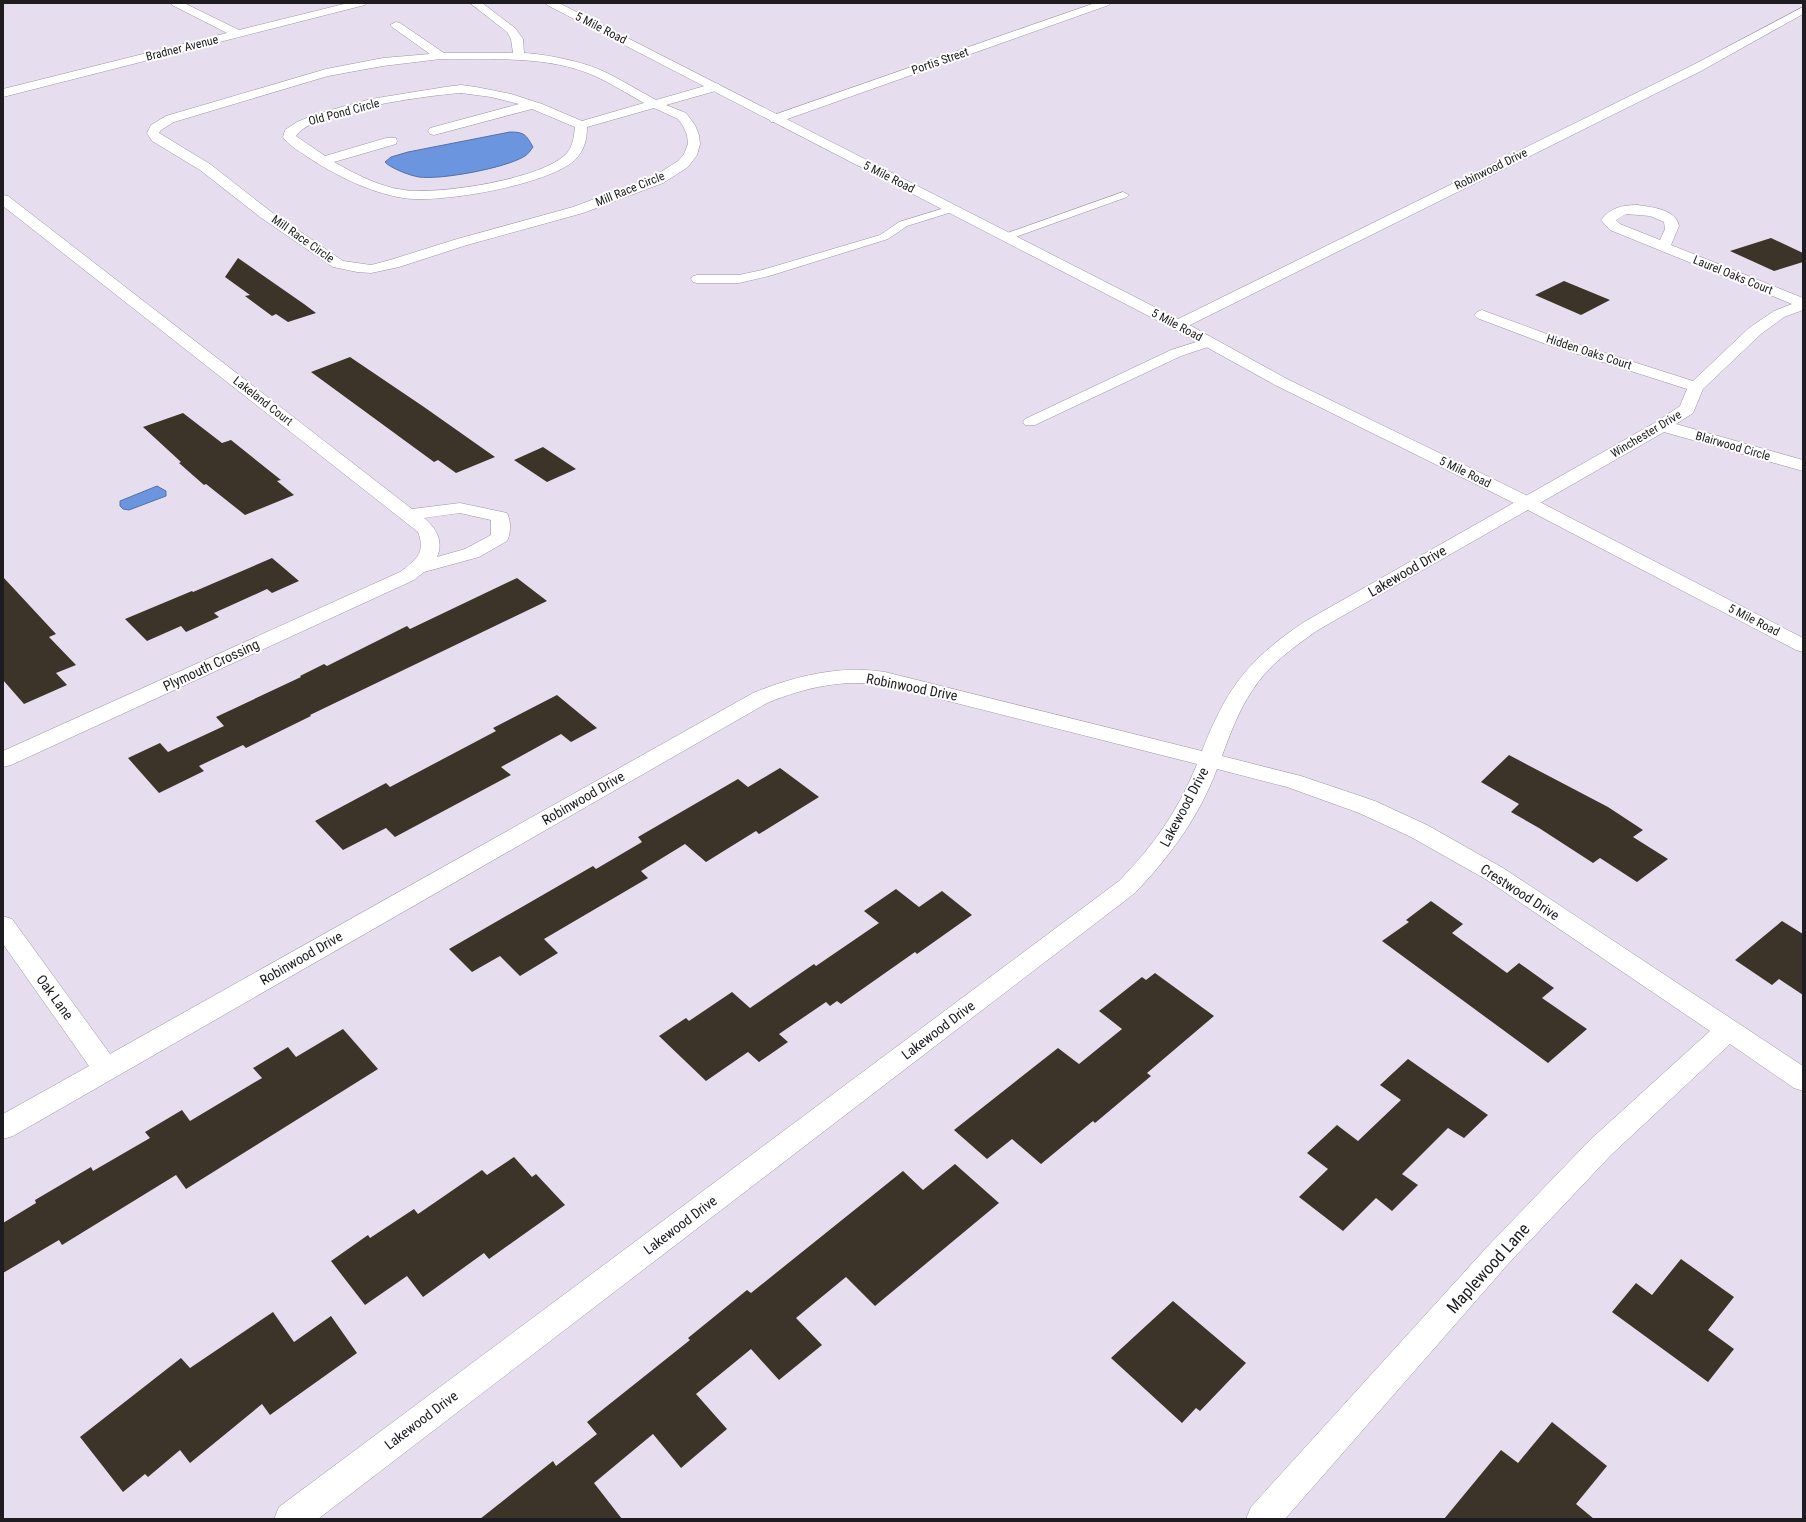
<svg xmlns="http://www.w3.org/2000/svg" width="1806" height="1522" viewBox="0 0 1806 1522" font-family="'Roboto Condensed',sans-serif">
<style>
.water{fill:#6b96df;stroke:#5471a6}
.building{fill:#3d3429}
.lines{fill:none;stroke-linecap:round;stroke-linejoin:round}
.service-casing{stroke:#9b94a3;stroke-width:1}
.minor-casing{stroke:#9b94a3;stroke-width:1}
.tertiary-casing{stroke:#9b94a3;stroke-width:1}
.service{fill:#fff;fill-rule:evenodd}
.minor{fill:#fff;fill-rule:evenodd}
.tertiary{fill:#fff;fill-rule:evenodd}
.labels{text-anchor:middle;dominant-baseline:central;stroke-width:4;stroke-linejoin:round;paint-order:stroke}
.far-street-label{font-size:12px;fill:#1e1c21;stroke:#fff}
.street-label{font-size:14px;fill:#1e1c21;stroke:#fff}
.near-street-label{font-size:17px;fill:#1e1c21;stroke:#fff}
</style>
<rect width="100%" height="100%" fill="#e6deee"/>
<!-- water -->
<g class="water">
<path d="M 510,132 C 525,132 526,135 533,147 C 531,150 528,154 525,156 C 506,168 441,180 419,177 C 411,176 390,168 385,162 L 391,157 L 408,152 Z"/>
<path d="M 157,486 L 166,491 L 166,496 L 129,510 L 123,509 L 120,506 L 120,501 Z"/>
</g>
<!-- building -->
<g class="building">
<path d="M 1771,238 L 1803,253 L 1803,262 L 1774,271 L 1730,251 Z"/>
<path d="M 238,258 L 304,304 L 316,313 L 288,322 L 276,314 L 272,316 L 245,296 L 250,295 L 225,277 Z"/>
<path d="M 1564,281 L 1610,300 L 1581,315 L 1535,295 Z"/>
<path d="M 350,357 L 424,407 L 495,457 L 456,473 L 438,460 L 434,462 L 311,372 Z"/>
<path d="M 183,413 L 222,443 L 231,440 L 281,480 L 277,481 L 294,495 L 245,515 L 206,484 L 204,485 L 179,463 L 181,462 L 143,427 Z"/>
<path d="M 543,447 L 576,469 L 547,482 L 514,460 Z"/>
<path d="M 272,558 L 299,581 L 272,593 L 267,589 L 214,613 L 219,617 L 186,632 L 181,626 L 147,641 L 125,619 L 192,591 L 193,592 Z"/>
<path d="M 3,577 L 56,634 L 49,637 L 76,665 L 56,673 L 67,685 L 24,704 L 3,680 Z"/>
<path d="M 517,578 L 547,601 L 310,715 L 311,716 L 246,748 L 243,745 L 199,766 L 204,771 L 159,793 L 128,758 L 160,743 L 168,752 L 224,726 L 216,717 L 301,677 L 300,676 L 324,664 L 327,666 L 407,626 L 410,629 Z"/>
<path d="M 557,695 L 597,728 L 571,742 L 561,734 L 501,767 L 511,775 L 395,837 L 386,828 L 343,850 L 315,821 L 386,783 L 390,787 L 496,731 L 493,728 Z"/>
<path d="M 1509,755 L 1608,807 L 1643,830 L 1633,837 L 1668,859 L 1637,882 L 1600,858 L 1593,863 L 1539,828 L 1511,812 L 1519,804 L 1481,782 Z"/>
<path d="M 780,768 L 819,797 L 759,834 L 756,831 L 706,862 L 685,844 L 641,871 L 648,878 L 544,939 L 558,953 L 520,976 L 500,956 L 472,972 L 449,949 L 593,866 L 596,869 L 642,842 L 638,837 L 738,779 L 748,787 Z"/>
<path d="M 896,889 L 919,907 L 942,891 L 972,915 L 917,954 L 915,952 L 841,1004 L 837,1001 L 830,1006 L 826,1002 L 779,1034 L 788,1042 L 759,1062 L 748,1052 L 706,1081 L 659,1036 L 686,1018 L 689,1021 L 732,992 L 750,1008 L 814,964 L 816,966 L 879,923 L 864,911 Z"/>
<path d="M 1431,901 L 1463,924 L 1452,933 L 1507,973 L 1519,963 L 1554,988 L 1542,998 L 1587,1029 L 1548,1063 L 1382,941 L 1409,922 L 1406,920 Z"/>
<path d="M 1782,921 L 1803,934 L 1803,995 L 1779,979 L 1772,985 L 1735,960 Z"/>
<path d="M 1155,973 L 1214,1016 L 1147,1073 L 1151,1076 L 1095,1123 L 1093,1121 L 1041,1164 L 1012,1139 L 987,1159 L 954,1130 L 1058,1048 L 1079,1064 L 1122,1029 L 1099,1011 L 1142,977 L 1146,980 Z"/>
<path d="M 343,1029 L 378,1069 L 186,1189 L 176,1175 L 62,1245 L 59,1240 L 3,1273 L 3,1223 L 36,1203 L 35,1200 L 91,1167 L 93,1171 L 150,1138 L 145,1132 L 182,1110 L 190,1121 L 262,1078 L 253,1068 L 288,1047 L 296,1057 Z"/>
<path d="M 1408,1059 L 1488,1115 L 1464,1138 L 1448,1128 L 1402,1174 L 1418,1185 L 1392,1211 L 1376,1198 L 1343,1231 L 1299,1197 L 1328,1169 L 1307,1153 L 1337,1125 L 1358,1141 L 1401,1100 L 1380,1085 Z"/>
<path d="M 514,1157 L 532,1177 L 536,1174 L 565,1205 L 489,1259 L 484,1253 L 423,1297 L 407,1276 L 365,1305 L 331,1261 L 368,1235 L 370,1238 L 414,1209 L 418,1214 L 482,1170 L 487,1175 Z"/>
<path d="M 955,1164 L 999,1203 L 875,1306 L 846,1277 L 796,1318 L 822,1345 L 779,1380 L 751,1349 L 696,1394 L 727,1429 L 681,1468 L 653,1434 L 594,1483 L 622,1519 L 480,1519 L 553,1461 L 556,1466 L 597,1434 L 587,1422 L 690,1340 L 688,1338 L 747,1290 L 751,1293 L 903,1171 L 923,1190 Z"/>
<path d="M 1681,1259 L 1734,1297 L 1708,1330 L 1734,1349 L 1708,1382 L 1612,1312 L 1636,1283 L 1652,1295 Z"/>
<path d="M 1173,1301 L 1246,1363 L 1200,1411 L 1196,1408 L 1182,1423 L 1111,1358 Z"/>
<path d="M 273,1312 L 294,1342 L 331,1316 L 357,1353 L 270,1415 L 262,1404 L 190,1463 L 180,1450 L 148,1477 L 145,1474 L 123,1492 L 80,1437 L 181,1358 L 190,1368 Z"/>
<path d="M 1552,1422 L 1607,1466 L 1576,1504 L 1594,1519 L 1444,1519 L 1501,1450 L 1518,1463 Z"/>
</g>
<g class="lines">
<defs>
<g id="service">
<path d="M 1123,192 L 1129,195 L 1127,197 L 1010,239 L 1002,239 L 1000,237 L 1002,235 Z"/>
<path d="M 951,206 L 955,207 L 957,209 L 955,211 L 907,226 L 888,239 L 769,276 L 739,283 L 697,283 L 693,282 L 691,279 L 693,276 L 697,275 L 739,275 L 762,270 L 880,235 L 899,222 Z"/>
<path d="M 1209,338 L 1214,339 L 1215,342 L 1214,345 L 1181,356 L 1035,425 L 1025,425 L 1023,422 L 1025,419 L 1171,350 Z"/>
</g>
<g id="minor">
<path d="M 171,3 L 184,3 L 239,30 L 348,3 L 366,3 L 365,5 L 3,97 L 3,89 L 227,33 L 172,5 Z"/>
<path d="M 470,3 L 482,3 L 515,28 L 523,39 L 524,53 C 546,54 585,62 605,72 C 622,80 639,91 656,100 L 715,83 L 719,84 L 721,87 L 719,90 L 666,105 L 686,113 L 695,125 L 699,135 L 700,144 L 697,155 L 688,167 L 663,183 L 583,213 L 467,245 L 399,267 L 371,273 L 357,272 L 333,267 L 260,217 L 200,170 L 152,141 L 147,133 L 151,125 L 166,116 L 326,69 L 383,58 L 430,54 L 392,27 L 390,25 L 396,22 L 400,23 L 444,53 L 513,53 L 511,39 L 507,32 ZM 441,59 C 492,60 548,55 595,76 C 612,84 628,94 644,103 L 582,121 L 542,104 L 511,94 L 476,87 L 461,85 L 445,87 L 371,99 L 316,114 L 297,122 L 285,130 L 283,137 C 288,145 298,150 306,156 C 335,175 368,192 403,198 C 439,204 548,185 575,160 C 584,151 587,140 587,127 L 654,108 L 678,119 L 683,126 L 687,135 L 688,144 L 684,154 L 678,161 L 653,177 L 573,207 L 457,239 L 390,260 L 371,265 L 343,261 L 270,211 L 210,164 L 159,133 L 161,130 L 174,122 L 328,76 L 383,66 ZM 461,93 L 491,97 L 519,104 L 430,128 L 428,131 L 430,134 L 434,135 L 532,109 L 575,127 C 574,136 573,146 567,153 C 544,179 439,195 404,190 C 380,187 355,174 334,162 L 396,144 L 397,141 L 396,138 L 386,138 L 325,156 L 296,136 C 311,111 430,95 461,93 Z"/>
<path d="M 1095,3 L 1110,3 L 1109,5 L 779,122 L 771,122 L 769,119 L 771,116 Z"/>
<path d="M 1803,7 L 1803,14 L 1701,71 L 1184,328 L 1178,330 L 1172,328 L 1170,325 L 1172,322 L 1693,65 Z"/>
<path d="M 3,195 L 8,196 L 412,509 L 460,503 L 507,513 C 511,520 511,534 507,541 L 479,557 L 424,572 L 414,580 L 11,765 L 3,767 L 3,751 L 400,572 C 416,560 426,553 418,532 L 3,206 ZM 460,513 L 491,520 L 491,535 L 465,549 L 437,557 C 444,541 436,528 424,518 Z"/>
<path d="M 1637,205 C 1651,207 1676,209 1679,226 L 1671,245 L 1803,298 L 1803,310 L 1784,317 L 1761,334 L 1703,389 L 1693,413 L 1676,424 L 1803,460 L 1803,471 L 1664,432 L 1318,630 C 1294,647 1268,665 1252,691 C 1239,710 1230,734 1222,756 L 1301,776 L 1375,801 L 1427,825 L 1503,868 L 1803,1066 L 1803,1091 L 1794,1088 L 1730,1044 L 1611,1155 L 1508,1264 L 1285,1519 L 1246,1519 L 1251,1507 L 1488,1246 L 1591,1139 L 1710,1031 L 1487,880 L 1411,837 L 1359,813 L 1287,787 L 1217,769 C 1199,817 1170,856 1135,893 L 318,1519 L 274,1519 L 279,1507 L 1119,881 C 1154,845 1178,811 1197,764 L 885,685 C 843,679 806,687 767,703 L 13,1136 L 3,1139 L 3,1114 L 89,1066 L 3,944 L 3,916 L 12,919 L 110,1054 L 753,693 C 795,676 839,665 885,672 L 1202,751 C 1227,687 1248,660 1304,622 L 1656,422 L 1680,406 L 1687,389 L 1543,343 L 1477,318 L 1474,315 L 1477,312 L 1482,310 L 1487,312 L 1555,337 L 1693,381 L 1749,328 L 1774,311 L 1792,304 L 1610,230 L 1601,220 C 1610,208 1622,205 1637,205 ZM 1626,214 L 1650,216 L 1664,222 L 1665,229 L 1660,240 L 1620,224 L 1616,220 Z"/>
</g>
<path id="tertiary" d="M 546,3 L 559,3 L 1184,322 L 1287,379 L 1534,499 L 1803,638 L 1803,652 L 1796,650 L 1522,507 L 1275,385 L 1172,328 L 547,5 Z"/>
</defs>
<!-- service casing -->
<use href="#service" class="service-casing"/>
<!-- minor casing -->
<use href="#minor" class="minor-casing"/>
<!-- tertiary casing -->
<use href="#tertiary" class="tertiary-casing"/>
<!-- service -->
<use href="#service" class="service"/>
<!-- minor -->
<use href="#minor" class="minor"/>
<!-- tertiary -->
<use href="#tertiary" class="tertiary"/>
</g>
<g class="labels">
<!-- far-street labels -->
<g class="far-street-label">
<text transform="translate(601 28) rotate(27)">5 Mile Road</text>
<text transform="translate(182 48) rotate(-14)">Bradner Avenue</text>
<text transform="translate(940 61) rotate(-19)">Portis Street</text>
<text transform="translate(344 112) rotate(-15)">Old Pond Circle</text>
<text transform="translate(1491 169) rotate(-26)">Robinwood Drive</text>
<text transform="translate(889 177) rotate(27)">5 Mile Road</text>
<text transform="translate(630 189) rotate(-22)">Mill Race Circle</text>
<text transform="translate(303 239) rotate(35)">Mill Race Circle</text>
<text transform="translate(1733 275) rotate(22)">Laurel Oaks Court</text>
<text transform="translate(1177 325) rotate(28)">5 Mile Road</text>
<text transform="translate(1589 352) rotate(18)">Hidden Oaks Court</text>
<text transform="translate(263 401) rotate(38)">Lakeland Court</text>
<text transform="translate(1646 434) rotate(-31)">Winchester Drive</text>
<text transform="translate(1733 446) rotate(16)">Blairwood Circle</text>
<text transform="translate(1465 472) rotate(26)">5 Mile Road</text>
<text transform="translate(1754 620) rotate(27)">5 Mile Road</text>
</g>
<!-- street labels -->
<g class="street-label">
<text transform="translate(1407 571) rotate(-30)">Lakewood Drive</text>
<text transform="translate(211 665) rotate(-25)">Plymouth Crossing</text>
<text transform="translate(912 687) rotate(11)">Robinwood Drive</text>
<text transform="translate(583 798) rotate(-30)">Robinwood Drive</text>
<text transform="translate(1184 807) rotate(-62)">Lakewood Drive</text>
<text transform="translate(1520 892) rotate(33)">Crestwood Drive</text>
<text transform="translate(301 958) rotate(-30)">Robinwood Drive</text>
<text transform="translate(55 997) rotate(54)">Oak Lane</text>
<text transform="translate(938 1030) rotate(-37)">Lakewood Drive</text>
<text transform="translate(680 1225) rotate(-37)">Lakewood Drive</text>
<text transform="translate(421 1420) rotate(-37)">Lakewood Drive</text>
</g>
<!-- near-street labels -->
<g class="near-street-label">
<text transform="translate(1488 1268) rotate(-48)">Maplewood Lane</text>
</g>
</g>
<!-- border -->
<rect width="1806" height="1522" fill="none" stroke="#1e1c21" stroke-width="8"/>
</svg>
